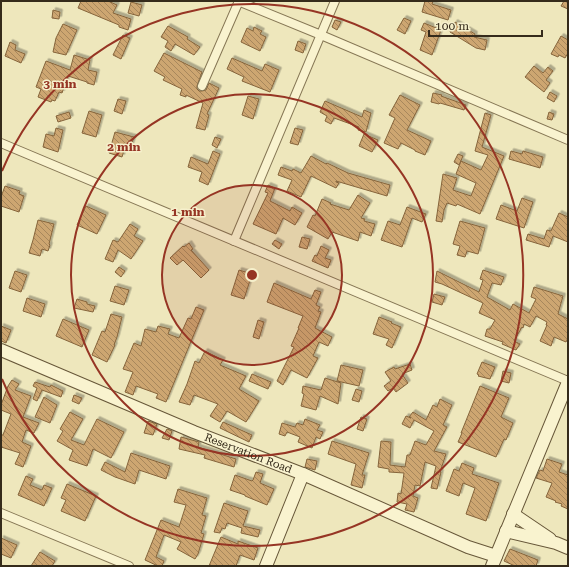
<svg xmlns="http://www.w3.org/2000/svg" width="569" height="567" viewBox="0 0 569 567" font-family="'Roboto Serif',serif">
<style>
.building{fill:url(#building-back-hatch);stroke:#85643b;filter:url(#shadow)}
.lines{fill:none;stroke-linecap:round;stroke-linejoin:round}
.street-casing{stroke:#867755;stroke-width:10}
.secondary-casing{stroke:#675739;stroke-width:14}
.street{stroke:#f9f3cf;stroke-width:8}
.secondary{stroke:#f9f3cf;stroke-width:12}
.ring{fill:none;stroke:#963524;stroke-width:2}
.labels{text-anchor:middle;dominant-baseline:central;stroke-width:3;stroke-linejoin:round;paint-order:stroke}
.street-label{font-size:11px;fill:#352b1b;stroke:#f6f0cc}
.centre{fill:#963524;stroke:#f6f0cc;stroke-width:2}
.ring-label{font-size:12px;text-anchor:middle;font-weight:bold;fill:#963524;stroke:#f6f0cc;stroke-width:3;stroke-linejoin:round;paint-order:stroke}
</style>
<defs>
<pattern id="building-back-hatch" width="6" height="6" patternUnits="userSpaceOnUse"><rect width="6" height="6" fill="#cda671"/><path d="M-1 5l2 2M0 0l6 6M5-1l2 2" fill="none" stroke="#a7875c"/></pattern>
<filter id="shadow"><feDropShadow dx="2.5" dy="-2.5" stdDeviation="0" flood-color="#0004"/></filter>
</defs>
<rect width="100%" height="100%" fill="#eee7bc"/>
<!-- building -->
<g class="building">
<path d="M 81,1 L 108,1 L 117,5 L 113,13 L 131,19 L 128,30 L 119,27 L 119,25 L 78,8 Z"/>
<path d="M 425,1 L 433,1 L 432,4 L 451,10 L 448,20 L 422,12 Z"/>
<path d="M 564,1 L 568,1 L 568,9 L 561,6 Z"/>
<path d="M 131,2 L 142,5 L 139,16 L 128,13 Z"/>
<path d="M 53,10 L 60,12 L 59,19 L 52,18 Z"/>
<path d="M 404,18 L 411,21 L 405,34 L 397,30 Z"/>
<path d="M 335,20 L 341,22 L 337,30 L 332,27 Z"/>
<path d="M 455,22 L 475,34 L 474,37 L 487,40 L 485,50 L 476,48 L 450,32 Z"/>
<path d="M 424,23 L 441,30 L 432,55 L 420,50 L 426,32 L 421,30 Z"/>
<path d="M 63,24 L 77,30 L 66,55 L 53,52 L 56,38 Z"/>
<path d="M 168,26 L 188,37 L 187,39 L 200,47 L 194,55 L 175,44 L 171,51 L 165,47 L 168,41 L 161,37 Z"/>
<path d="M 254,27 L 262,31 L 260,34 L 266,37 L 260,51 L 241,42 L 247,28 L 253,31 Z"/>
<path d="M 123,35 L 130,38 L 121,59 L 113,55 Z"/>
<path d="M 561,36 L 568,40 L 568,53 L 565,58 L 559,55 L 558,57 L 551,54 Z"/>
<path d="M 298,41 L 306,44 L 303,53 L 295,50 Z"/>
<path d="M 10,42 L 16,45 L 15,50 L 25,54 L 21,63 L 5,56 Z"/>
<path d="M 164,53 L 202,72 L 197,86 L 197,89 L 199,91 L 202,91 L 206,90 L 209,83 L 219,88 L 207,114 L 209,115 L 205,130 L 196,128 L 203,103 L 186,95 L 186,97 L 180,95 L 182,89 L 163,80 L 165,77 L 154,71 Z"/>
<path d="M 74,55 L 90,60 L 88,70 L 97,72 L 94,85 L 87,83 L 87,82 L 68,76 L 62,93 L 59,92 L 55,101 L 52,100 L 51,102 L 38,97 L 41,89 L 36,87 L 46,61 L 70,70 Z"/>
<path d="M 232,58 L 262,71 L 265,64 L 279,70 L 270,92 L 242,81 L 244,77 L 227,69 Z"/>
<path d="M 534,66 L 543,73 L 548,67 L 553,71 L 546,80 L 550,83 L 544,92 L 525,77 Z"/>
<path d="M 550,92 L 557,96 L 554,102 L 547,98 Z"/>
<path d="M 433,93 L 442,95 L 441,96 L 466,105 L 464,110 L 440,103 L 439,104 L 431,102 Z"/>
<path d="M 400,95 L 420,105 L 407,130 L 431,141 L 425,155 L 415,151 L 415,150 L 401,143 L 398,149 L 384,143 L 395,118 L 389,115 Z"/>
<path d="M 248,96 L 259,99 L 253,119 L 242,115 Z"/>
<path d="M 118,99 L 126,101 L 122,114 L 114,111 Z"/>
<path d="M 325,101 L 362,117 L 364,110 L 371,113 L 366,132 L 358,130 L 359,127 L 334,118 L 331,124 L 325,121 L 327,116 L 320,112 Z"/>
<path d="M 89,111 L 102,115 L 96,137 L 82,133 Z"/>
<path d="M 69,112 L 71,118 L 58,122 L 56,116 Z"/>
<path d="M 549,112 L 554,114 L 552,120 L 547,119 Z"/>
<path d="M 485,113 L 491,115 L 482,147 L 504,156 L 480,214 L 457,204 L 456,206 L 447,203 L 444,210 L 442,222 L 436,221 L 443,174 L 457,178 L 453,190 L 471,196 L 476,183 L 456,174 L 461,161 L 481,170 L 488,155 L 475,151 Z"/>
<path d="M 56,128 L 63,130 L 58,152 L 43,147 L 46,134 L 54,136 Z"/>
<path d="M 295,128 L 303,130 L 298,145 L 290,143 Z"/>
<path d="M 115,132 L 134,137 L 131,146 L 126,144 L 122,157 L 109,153 Z"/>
<path d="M 364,134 L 378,140 L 372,152 L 359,146 Z"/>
<path d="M 215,137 L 221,139 L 217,148 L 212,145 Z"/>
<path d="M 213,151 L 220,154 L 208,185 L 199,181 L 202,172 L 188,167 L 191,157 L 208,164 Z"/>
<path d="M 511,151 L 522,154 L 523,151 L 543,157 L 540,168 L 509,159 Z"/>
<path d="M 458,154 L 463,156 L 459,165 L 454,162 Z"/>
<path d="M 311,156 L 326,164 L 327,163 L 348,173 L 390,185 L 387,196 L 336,181 L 336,182 L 339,183 L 336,188 L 311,176 L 301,197 L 287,191 L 292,180 L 278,175 L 281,167 L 292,171 L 293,169 L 301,173 Z"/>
<path d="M 268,185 L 275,188 L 270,201 L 290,211 L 292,207 L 302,213 L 295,225 L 283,218 L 276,234 L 253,224 L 268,193 L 265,192 Z"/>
<path d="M 5,186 L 20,191 L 19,194 L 24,196 L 19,212 L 1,206 L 1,197 Z"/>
<path d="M 358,195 L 370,203 L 361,218 L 365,219 L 364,221 L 375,224 L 371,236 L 360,232 L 358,241 L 332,232 L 328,239 L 307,227 L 313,215 L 315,216 L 322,199 L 331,203 L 330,204 L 349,210 Z"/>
<path d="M 522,198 L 533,202 L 524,228 L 496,219 L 501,205 L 517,211 Z"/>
<path d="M 86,206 L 106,215 L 97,234 L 77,225 Z"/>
<path d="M 407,207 L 426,214 L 422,222 L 412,218 L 402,247 L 381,240 L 388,221 L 400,225 Z"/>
<path d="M 559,213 L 568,217 L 568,242 L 553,236 L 549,247 L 526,240 L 528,234 L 544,239 L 547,230 L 551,231 Z"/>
<path d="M 38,220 L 54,224 L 49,244 L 50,245 L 48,251 L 42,249 L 40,256 L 29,253 L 33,240 Z"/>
<path d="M 460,221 L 485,228 L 478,254 L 467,251 L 465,257 L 457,255 L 460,246 L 453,244 Z"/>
<path d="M 130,224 L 138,229 L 134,236 L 143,241 L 131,259 L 118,250 L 113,262 L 105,259 L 113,240 L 118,242 Z"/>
<path d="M 302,237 L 310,239 L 307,249 L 299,247 Z"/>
<path d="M 275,240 L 282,244 L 279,249 L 272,244 Z"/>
<path d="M 189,243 L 193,249 L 191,250 L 209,270 L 201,278 L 183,260 L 177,265 L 170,258 L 183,246 L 184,247 Z"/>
<path d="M 321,246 L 329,250 L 325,258 L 331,260 L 328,268 L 312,261 L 315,255 L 317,256 Z"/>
<path d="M 119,267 L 125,271 L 121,277 L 115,272 Z"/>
<path d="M 239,270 L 252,274 L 244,299 L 231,295 Z"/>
<path d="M 483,270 L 504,277 L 501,285 L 492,283 L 487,297 L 510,310 L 513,304 L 529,313 L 536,299 L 531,297 L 534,287 L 563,296 L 558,314 L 568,319 L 568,338 L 566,342 L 554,337 L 551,346 L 540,341 L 547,325 L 546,325 L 547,322 L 536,316 L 530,327 L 524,324 L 523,328 L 522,327 L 514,341 L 520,344 L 516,350 L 502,344 L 503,342 L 485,336 L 487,329 L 490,329 L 495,320 L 479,313 L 483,303 L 442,284 L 435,282 L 437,271 L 479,292 L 483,280 L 480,279 Z"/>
<path d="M 15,271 L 27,275 L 21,292 L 9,288 Z"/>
<path d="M 274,283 L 311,299 L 315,290 L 321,292 L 316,305 L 320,307 L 318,311 L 321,312 L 315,328 L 332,337 L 328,346 L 319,342 L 313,356 L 318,358 L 307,378 L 291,370 L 283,385 L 277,381 L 294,347 L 291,346 L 299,328 L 298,328 L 303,316 L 267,302 Z"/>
<path d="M 115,286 L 129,290 L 124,305 L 110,301 Z"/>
<path d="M 434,294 L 445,297 L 442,305 L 432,302 Z"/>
<path d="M 27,298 L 45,304 L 41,317 L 23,311 Z"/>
<path d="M 77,299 L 87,302 L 87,304 L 95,306 L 93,312 L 74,308 Z"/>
<path d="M 196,307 L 204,310 L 166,402 L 156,398 L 158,394 L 136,386 L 133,395 L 125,392 L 133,372 L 123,369 L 134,343 L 141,346 L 145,329 L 156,332 L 158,326 L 170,329 L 168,334 L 179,338 L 188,318 L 191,319 Z"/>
<path d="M 111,314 L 122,317 L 117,337 L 114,345 L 115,345 L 107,362 L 92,355 L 102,331 L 105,332 Z"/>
<path d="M 379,317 L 392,322 L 391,323 L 401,327 L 392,348 L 386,345 L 389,339 L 373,334 Z"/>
<path d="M 63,319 L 89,330 L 82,347 L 56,336 Z"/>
<path d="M 258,320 L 264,322 L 259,339 L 253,337 Z"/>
<path d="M 1,326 L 11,330 L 6,343 L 1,341 Z"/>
<path d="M 205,351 L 223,360 L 220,365 L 246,376 L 239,389 L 259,401 L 246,422 L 227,411 L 220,422 L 210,416 L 218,404 L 194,395 L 190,405 L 179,402 L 187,384 L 195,361 L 199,363 Z"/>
<path d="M 482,362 L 495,367 L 490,379 L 478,376 L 479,375 L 477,374 Z"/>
<path d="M 410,364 L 412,370 L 402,374 L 408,383 L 396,392 L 393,388 L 388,391 L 384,386 L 391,381 L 385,372 L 394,367 L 395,369 Z"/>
<path d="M 341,365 L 363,370 L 359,386 L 337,381 Z"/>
<path d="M 503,371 L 511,373 L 509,383 L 501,381 Z"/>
<path d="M 252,374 L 271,382 L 268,389 L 249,381 Z"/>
<path d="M 325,378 L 341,383 L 338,404 L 320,396 L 316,410 L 301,406 L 304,394 L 302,393 L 303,386 L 321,390 Z"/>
<path d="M 12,380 L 19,384 L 15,390 L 31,396 L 23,417 L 39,423 L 34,433 L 26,430 L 22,442 L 31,446 L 23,467 L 15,464 L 20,453 L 1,447 L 1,435 L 3,435 L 11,414 L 1,410 L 1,405 L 8,386 Z"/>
<path d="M 35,382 L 50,387 L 51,385 L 63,391 L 61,397 L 42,390 L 37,401 L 33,399 L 37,388 L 33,386 Z"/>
<path d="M 480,386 L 509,398 L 501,417 L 513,423 L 506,440 L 504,439 L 496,457 L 458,442 L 462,433 L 461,433 Z"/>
<path d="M 356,389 L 362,391 L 359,402 L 352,400 Z"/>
<path d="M 74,395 L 82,398 L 79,404 L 72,401 Z"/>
<path d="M 44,397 L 57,405 L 50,423 L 35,417 Z"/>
<path d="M 440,399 L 452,405 L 443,425 L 447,427 L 434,451 L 446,454 L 440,472 L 441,472 L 437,489 L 431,488 L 436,466 L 425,462 L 420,486 L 415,485 L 413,496 L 418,498 L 414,512 L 405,510 L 407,504 L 397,502 L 398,493 L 401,494 L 404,473 L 389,472 L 389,469 L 378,467 L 381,441 L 391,442 L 390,465 L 405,467 L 407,455 L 410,455 L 415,441 L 426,445 L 434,431 L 414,420 L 410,428 L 402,424 L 406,416 L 411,418 L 409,417 L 413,412 L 426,420 L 433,405 L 437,407 Z"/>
<path d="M 70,412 L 83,419 L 71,440 L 84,445 L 97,419 L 124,432 L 111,458 L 93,449 L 87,466 L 69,460 L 73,450 L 57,441 L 63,431 L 60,429 Z"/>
<path d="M 361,417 L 367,419 L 363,431 L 357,429 Z"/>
<path d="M 305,419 L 320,425 L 317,430 L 323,432 L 320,439 L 316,437 L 312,448 L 298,442 L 300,437 L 287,432 L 285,436 L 279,434 L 282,423 L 295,427 L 297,423 L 303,425 Z"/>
<path d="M 148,421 L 157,424 L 153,435 L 144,433 Z"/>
<path d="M 223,422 L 252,435 L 249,442 L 220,428 Z"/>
<path d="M 167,429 L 172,431 L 169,440 L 162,438 Z"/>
<path d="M 181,437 L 199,442 L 198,447 L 236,459 L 234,467 L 204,458 L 205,455 L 179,449 Z"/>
<path d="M 332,441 L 369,453 L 362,475 L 365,475 L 362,488 L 351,485 L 356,464 L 328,454 Z"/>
<path d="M 131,453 L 170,466 L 166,479 L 139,470 L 135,484 L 115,477 L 101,470 L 105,462 L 125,472 Z"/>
<path d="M 307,459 L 317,461 L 315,470 L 305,467 Z"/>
<path d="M 547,459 L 562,464 L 559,472 L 568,475 L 568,509 L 561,506 L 562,504 L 555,502 L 556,501 L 546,497 L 552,483 L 536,478 L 540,470 L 543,471 Z"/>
<path d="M 462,463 L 474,468 L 472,474 L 499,483 L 486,521 L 466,514 L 475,488 L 463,483 L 459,496 L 446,491 L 454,469 L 459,471 Z"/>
<path d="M 256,472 L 263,474 L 260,483 L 274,489 L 267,505 L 245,496 L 245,495 L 230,490 L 235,475 L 252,481 L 253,480 Z"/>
<path d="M 26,476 L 33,479 L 30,485 L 42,490 L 44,485 L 52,488 L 44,506 L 18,495 Z"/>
<path d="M 67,484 L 96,496 L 85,521 L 61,511 L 66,500 L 61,498 Z"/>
<path d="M 178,489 L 207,498 L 202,515 L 206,516 L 201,533 L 204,534 L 198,554 L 195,559 L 177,549 L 181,542 L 164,535 L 156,557 L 164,561 L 162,566 L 158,566 L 145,560 L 161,520 L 179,527 L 186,505 L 174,502 Z"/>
<path d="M 224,503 L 248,511 L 243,526 L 260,530 L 258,537 L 241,533 L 242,528 L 227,523 L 225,529 L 222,528 L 220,533 L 214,532 Z"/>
<path d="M 221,537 L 238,544 L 238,541 L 258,548 L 254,560 L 240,555 L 236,566 L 209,566 Z"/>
<path d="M 1,538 L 17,545 L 11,558 L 1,554 Z"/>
<path d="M 510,549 L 538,560 L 536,566 L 515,566 L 504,561 Z"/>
<path d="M 40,552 L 55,561 L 52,566 L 31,566 Z"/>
</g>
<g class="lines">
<defs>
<g id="street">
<path d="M 238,1 L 321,35 L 568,140"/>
<path d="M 202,86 L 239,1"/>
<path d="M 1,143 L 568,381"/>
<path d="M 234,241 L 335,1"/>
<path d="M 1,513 L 129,566"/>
</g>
<g id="secondary">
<path id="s1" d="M 1,350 L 194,432 L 303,474 L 468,547 L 496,556"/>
<path d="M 513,514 L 550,539"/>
<path d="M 506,531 L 556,543 L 568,548"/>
<path d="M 266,566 L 303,474"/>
<path d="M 492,566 L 568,382"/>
</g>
</defs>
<!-- street casing -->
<use href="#street" class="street-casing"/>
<!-- secondary casing -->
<use href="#secondary" class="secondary-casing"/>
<!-- street -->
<use href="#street" class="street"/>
<!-- secondary -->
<use href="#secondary" class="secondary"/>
</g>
<!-- distance rings -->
<circle cx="252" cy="275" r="90" fill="#963524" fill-opacity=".12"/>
<g class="ring">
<circle cx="252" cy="275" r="90"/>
<circle cx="252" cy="275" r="181"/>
<path d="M2 171A271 271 0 1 1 2 379"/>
</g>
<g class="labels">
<!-- street labels -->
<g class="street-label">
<text stroke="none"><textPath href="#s1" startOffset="268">Reservation Road</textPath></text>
</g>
</g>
<circle cx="252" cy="275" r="6" class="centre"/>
<g class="ring-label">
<text x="60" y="88">3 min</text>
<text x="124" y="151">2 min</text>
<text x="188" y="216">1 min</text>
</g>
<!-- border -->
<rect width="569" height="567" fill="none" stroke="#352b1b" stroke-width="4"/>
<!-- scale -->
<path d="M429 30v6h113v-6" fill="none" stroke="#352b1b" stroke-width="2"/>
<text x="435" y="30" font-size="12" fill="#352b1b" stroke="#f6f0cc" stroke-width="3" paint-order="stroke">100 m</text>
</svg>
